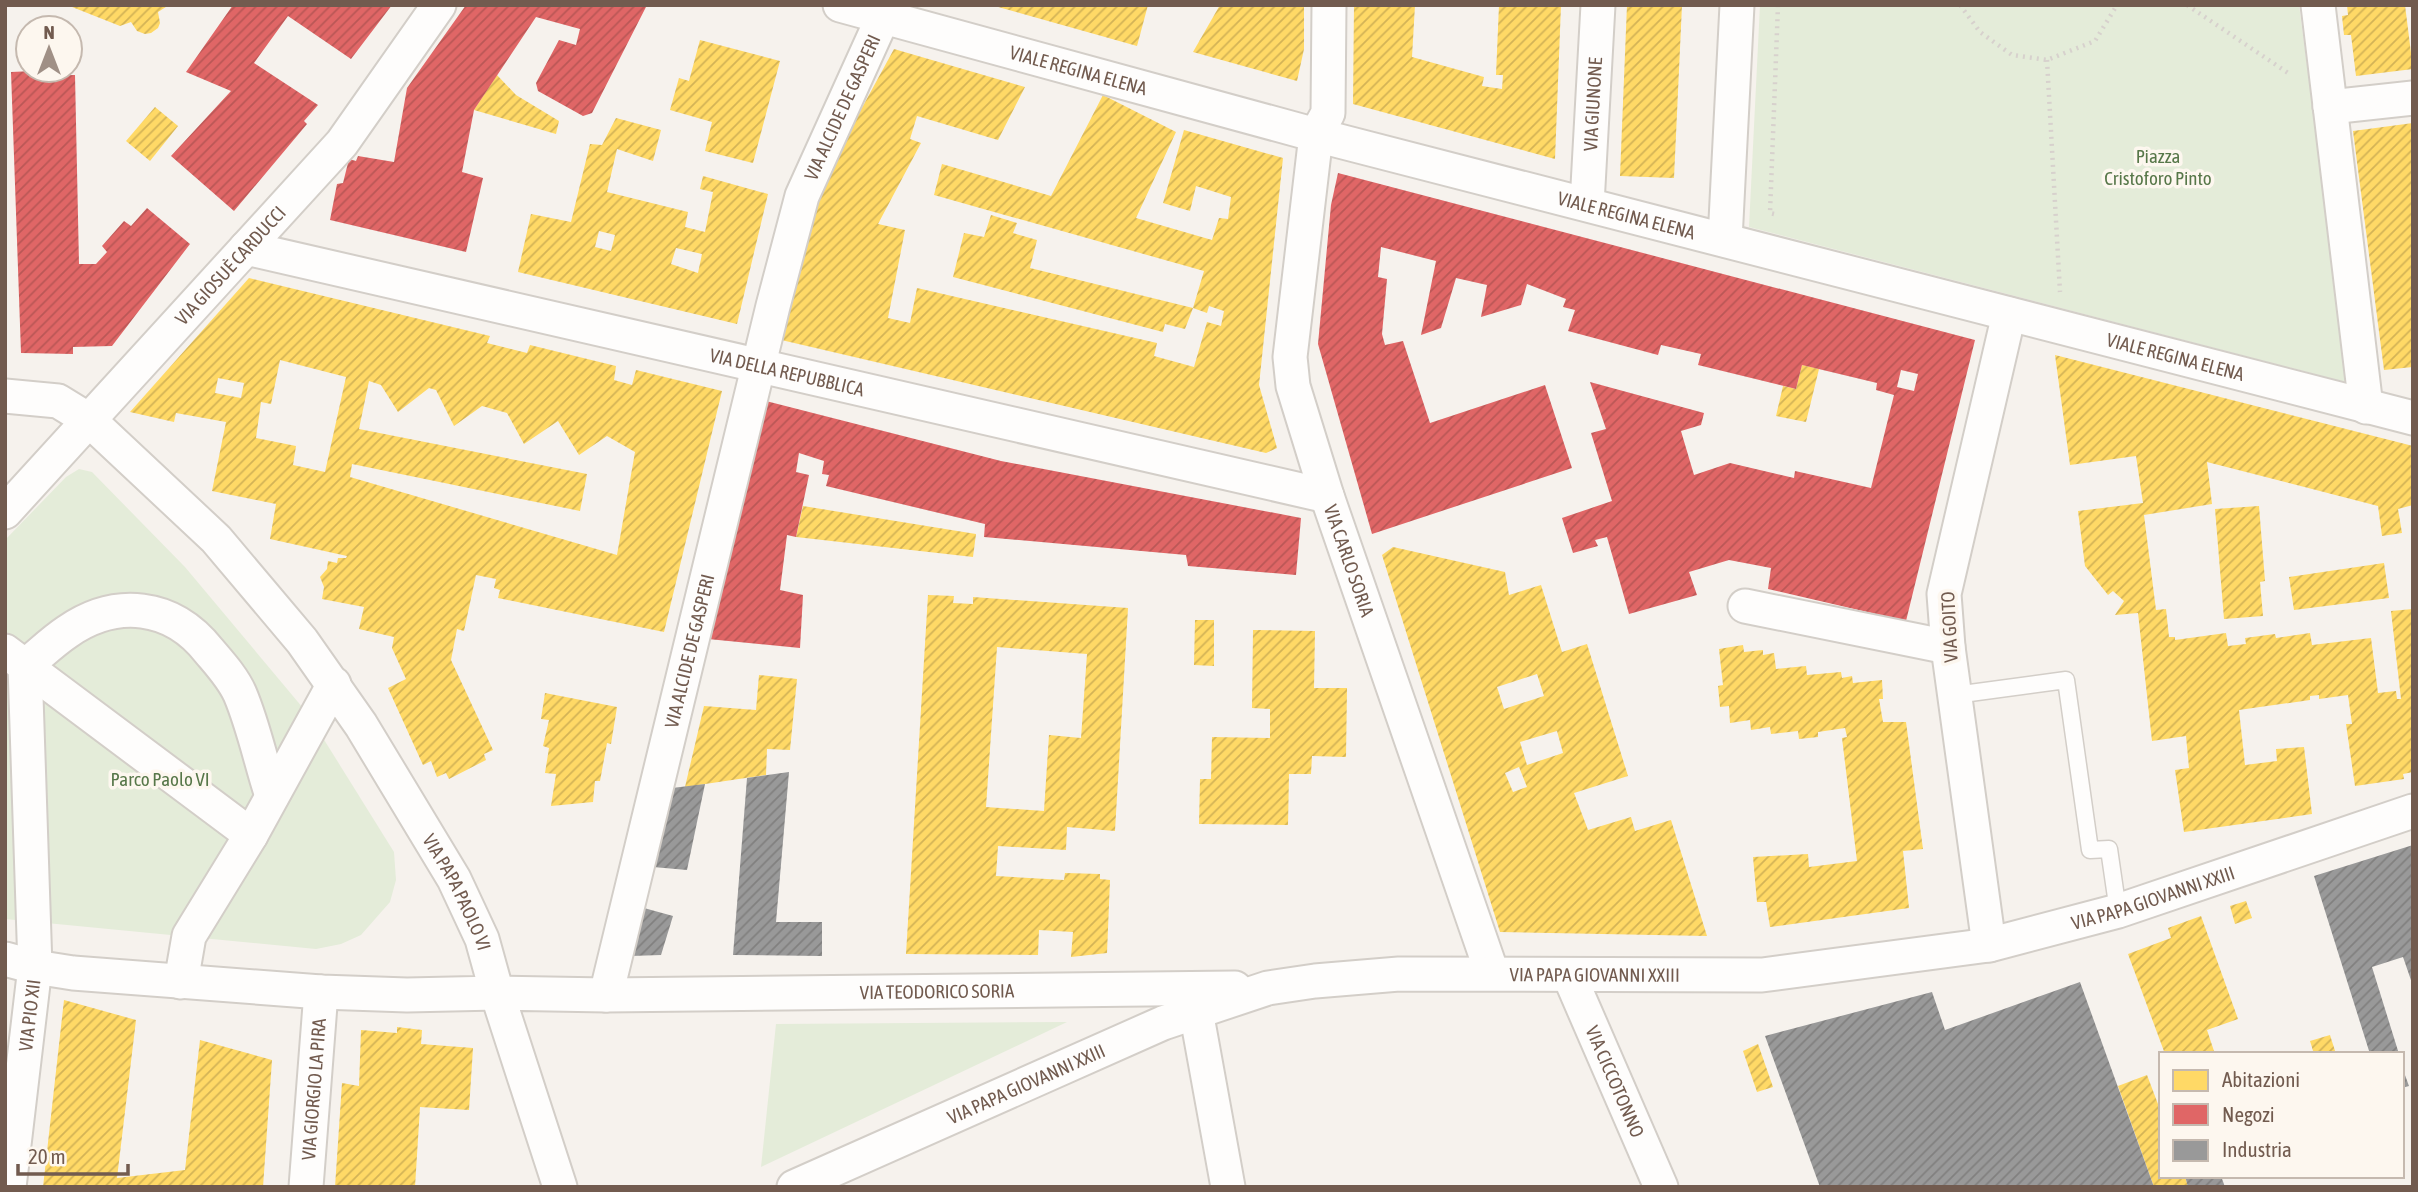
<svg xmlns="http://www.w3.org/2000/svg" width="2418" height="1192" viewBox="0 0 2418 1192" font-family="'Asap Condensed',sans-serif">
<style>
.park{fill:#e4ecd9}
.homes{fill:url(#homes-hatch);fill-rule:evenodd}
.shops{fill:url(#shops-hatch);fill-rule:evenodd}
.industry{fill:url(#industry-hatch)}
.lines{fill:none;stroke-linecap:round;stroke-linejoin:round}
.lane-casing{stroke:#d3cec8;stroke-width:19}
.street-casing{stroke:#d3cec8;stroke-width:37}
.path{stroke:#d7d1cd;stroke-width:4.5;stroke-dasharray:2 5;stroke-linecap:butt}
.lane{stroke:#fefdfc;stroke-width:16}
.street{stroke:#fefdfc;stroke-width:33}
.labels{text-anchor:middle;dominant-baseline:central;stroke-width:7;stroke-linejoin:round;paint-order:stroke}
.street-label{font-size:19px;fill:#725b4f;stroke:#fdf7ef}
.park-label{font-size:19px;fill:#577749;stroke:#fdf7ef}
</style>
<defs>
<pattern id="homes-hatch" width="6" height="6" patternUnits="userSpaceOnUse" patternTransform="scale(1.75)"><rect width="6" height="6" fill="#ffd966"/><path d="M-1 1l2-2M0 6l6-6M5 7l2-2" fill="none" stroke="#d3b356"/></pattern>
<pattern id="shops-hatch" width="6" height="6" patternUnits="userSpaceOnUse" patternTransform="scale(1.75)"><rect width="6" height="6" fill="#e06666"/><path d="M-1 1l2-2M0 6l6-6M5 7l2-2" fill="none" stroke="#ba5756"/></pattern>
<pattern id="industry-hatch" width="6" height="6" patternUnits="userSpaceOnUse" patternTransform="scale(1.75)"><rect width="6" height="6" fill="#999"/><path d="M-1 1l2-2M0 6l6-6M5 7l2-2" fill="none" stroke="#81807f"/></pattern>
</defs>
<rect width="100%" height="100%" fill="#f6f2ed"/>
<!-- park -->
<g class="park">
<path d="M 1760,5 L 2299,5 L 2349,383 L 1749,227 Z"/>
<path d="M 79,469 L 92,472 L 185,567 L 308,714 L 394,852 L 396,880 L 390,902 L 361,935 L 341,944 L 316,949 L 5,919 L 5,540 L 66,477 Z"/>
<path d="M 1067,1022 L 761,1167 L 776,1024 Z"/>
</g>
<!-- homes -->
<g class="homes">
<path d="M 67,5 L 169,5 L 158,12 L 160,23 L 158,28 L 151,33 L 145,34 L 137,31 L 131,22 L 120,26 Z"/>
<path d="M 991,5 L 1148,5 L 1137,46 Z"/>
<path d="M 1220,5 L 1304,5 L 1304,49 L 1297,81 L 1193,52 Z"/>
<path d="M 1354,5 L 1415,5 L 1412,57 L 1484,77 L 1482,86 L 1502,89 L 1503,75 L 1496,75 L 1499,5 L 1561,5 L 1555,159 L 1353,104 Z"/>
<path d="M 1627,5 L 1682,5 L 1674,178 L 1620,176 Z"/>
<path d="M 2347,5 L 2405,5 L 2413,69 L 2356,76 L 2351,35 L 2344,35 L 2342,16 L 2348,15 Z"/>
<path d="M 700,40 L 780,61 L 753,163 L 705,151 L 712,122 L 670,110 L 679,78 L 689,81 Z"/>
<path d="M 894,49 L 1025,87 L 998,140 L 917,116 L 910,139 L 921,143 L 878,224 L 905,230 L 888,318 L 910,323 L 917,288 L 1157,343 L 1154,356 L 1194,367 L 1207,322 L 1221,326 L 1224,311 L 1209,306 L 1207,313 L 1193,308 L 1204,271 L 934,195 L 942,164 L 1051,196 L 1103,95 L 1176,132 L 1136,218 L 1212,240 L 1219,218 L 1228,219 L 1231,197 L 1196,186 L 1190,211 L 1163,203 L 1184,130 L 1283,158 L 1259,385 L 1277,448 L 1266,453 L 777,339 L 809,205 Z"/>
<path d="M 497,75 L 516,95 L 559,121 L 556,134 L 474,110 Z"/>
<path d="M 155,107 L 178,126 L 150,161 L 126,141 Z"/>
<path d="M 616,118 L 661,130 L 653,161 L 617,149 L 607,192 L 688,212 L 685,227 L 705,232 L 713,192 L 700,189 L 703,176 L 768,194 L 737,324 L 518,272 L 531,214 L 571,222 L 590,144 L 602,145 ZM 599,231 L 615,235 L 611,251 L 595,247 ZM 676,248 L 702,254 L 698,273 L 671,264 Z"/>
<path d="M 2413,123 L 2413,367 L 2384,370 L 2353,131 Z"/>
<path d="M 991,215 L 1017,223 L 1013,233 L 1037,240 L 1030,268 L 1193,308 L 1185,329 L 1165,324 L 1163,332 L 953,277 L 964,233 L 984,237 Z"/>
<path d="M 249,278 L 490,336 L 487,343 L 527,353 L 530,345 L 616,366 L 614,380 L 632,385 L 636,370 L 722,391 L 664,632 L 498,598 L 500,590 L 494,588 L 496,579 L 476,575 L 464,631 L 457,629 L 451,660 L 493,750 L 484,754 L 486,760 L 449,779 L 446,773 L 437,777 L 431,761 L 423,765 L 388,688 L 406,679 L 392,648 L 394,637 L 359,629 L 364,607 L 322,599 L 324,587 L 320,577 L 327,569 L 328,561 L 337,563 L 338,558 L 346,558 L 347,556 L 270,539 L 276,504 L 212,491 L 226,422 L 176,413 L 174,422 L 130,412 ZM 280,360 L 346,377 L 325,472 L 293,465 L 296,446 L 256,438 L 261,402 L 271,404 ZM 218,378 L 244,383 L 241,398 L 215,393 ZM 369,381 L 381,385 L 398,412 L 429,388 L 436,390 L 454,426 L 482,406 L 507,413 L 524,444 L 558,421 L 579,455 L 607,436 L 635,452 L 617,555 L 350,477 L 352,464 L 580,511 L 587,474 L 359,429 Z"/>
<path d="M 2055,355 L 2413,446 L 2413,505 L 2398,509 L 2402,533 L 2382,536 L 2378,506 L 2207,462 L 2212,504 L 2144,515 L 2156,610 L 2166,609 L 2169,637 L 2175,637 L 2175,640 L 2226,633 L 2228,646 L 2246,644 L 2245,638 L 2275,634 L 2276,638 L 2310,633 L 2312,645 L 2371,638 L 2378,693 L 2396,691 L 2397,699 L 2401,699 L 2391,611 L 2413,609 L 2413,772 L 2403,774 L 2404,779 L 2355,786 L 2346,724 L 2352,724 L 2348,695 L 2319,699 L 2319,695 L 2310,696 L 2310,700 L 2239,710 L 2245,765 L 2277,761 L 2276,749 L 2304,747 L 2312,814 L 2184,832 L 2175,770 L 2189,768 L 2186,736 L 2152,741 L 2138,613 L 2115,615 L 2124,601 L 2113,591 L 2108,595 L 2085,566 L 2078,511 L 2143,503 L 2136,456 L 2070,465 Z"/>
<path d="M 1802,365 L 1819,369 L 1806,422 L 1776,416 L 1783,386 L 1796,389 Z"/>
<path d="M 803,506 L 976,534 L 973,557 L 796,537 Z"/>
<path d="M 2259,506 L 2265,581 L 2260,582 L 2263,616 L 2224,619 L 2215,509 Z"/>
<path d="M 1393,547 L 1505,572 L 1509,595 L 1541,585 L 1562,652 L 1587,644 L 1628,776 L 1574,793 L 1588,830 L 1631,817 L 1635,831 L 1671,820 L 1707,936 L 1500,932 L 1382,555 ZM 1537,674 L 1544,696 L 1504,709 L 1497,687 ZM 1557,731 L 1563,753 L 1527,765 L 1520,742 ZM 1519,767 L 1527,787 L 1513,792 L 1505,773 Z"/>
<path d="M 2384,563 L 2389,598 L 2294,610 L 2289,577 Z"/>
<path d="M 928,595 L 954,596 L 953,603 L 973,604 L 973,597 L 1128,608 L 1115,831 L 1067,827 L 1066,850 L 998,846 L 996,876 L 1064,880 L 1065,873 L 1100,874 L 1100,879 L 1110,880 L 1107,953 L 1071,957 L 1073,932 L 1039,930 L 1038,955 L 906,954 ZM 997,647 L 1087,654 L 1081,738 L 1049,735 L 1044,811 L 986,807 Z"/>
<path d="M 1195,620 L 1214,620 L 1214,666 L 1194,665 Z"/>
<path d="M 1253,630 L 1315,631 L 1314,688 L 1347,688 L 1346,757 L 1312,756 L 1311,774 L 1289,774 L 1288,825 L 1199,824 L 1200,779 L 1211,779 L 1212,737 L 1270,738 L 1270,709 L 1252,708 Z"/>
<path d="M 1743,645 L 1744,652 L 1763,650 L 1763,655 L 1774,653 L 1776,669 L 1806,666 L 1807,675 L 1841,672 L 1842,678 L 1852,676 L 1853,683 L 1882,680 L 1883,699 L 1879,699 L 1883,722 L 1906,722 L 1923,849 L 1903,851 L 1909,908 L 1770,927 L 1766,902 L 1757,902 L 1753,857 L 1808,854 L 1809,867 L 1857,861 L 1842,738 L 1847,737 L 1845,728 L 1818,732 L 1818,737 L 1799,739 L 1798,731 L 1771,734 L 1770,727 L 1751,730 L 1750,720 L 1730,723 L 1729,706 L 1720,707 L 1718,686 L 1723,685 L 1719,649 Z"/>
<path d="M 759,675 L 797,679 L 790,750 L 767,749 L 766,775 L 685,787 L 704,706 L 756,710 Z"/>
<path d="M 545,693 L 617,707 L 611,744 L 607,743 L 600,781 L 595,781 L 593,802 L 551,806 L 556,774 L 545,773 L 549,748 L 543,746 L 549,720 L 541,719 Z"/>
<path d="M 2246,901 L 2252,918 L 2235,924 L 2230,906 Z"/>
<path d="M 2201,916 L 2238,1019 L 2207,1030 L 2215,1054 L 2165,1054 L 2128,954 L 2171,938 L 2168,928 Z"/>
<path d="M 64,1000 L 136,1020 L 117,1178 L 185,1170 L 200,1040 L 272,1060 L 263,1187 L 43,1187 Z"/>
<path d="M 397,1027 L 422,1030 L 421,1044 L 473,1048 L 469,1110 L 420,1107 L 415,1187 L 335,1187 L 342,1083 L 359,1086 L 361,1030 L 397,1033 Z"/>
<path d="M 2330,1035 L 2336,1054 L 2314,1054 L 2310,1041 Z"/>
<path d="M 1758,1044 L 1773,1087 L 1757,1092 L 1743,1051 Z"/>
<path d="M 2147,1075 L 2161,1112 L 2161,1176 L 2185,1176 L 2188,1187 L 2154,1187 L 2118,1086 Z"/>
</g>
<!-- shops -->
<g class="shops">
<path d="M 233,5 L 392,5 L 351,59 L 288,16 L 254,63 L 318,105 L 304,121 L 307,124 L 234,211 L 171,156 L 231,91 L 186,72 Z"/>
<path d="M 466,5 L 647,5 L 592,113 L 583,116 L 538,91 L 536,83 L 559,40 L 576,45 L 580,29 L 536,17 L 474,110 L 462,172 L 483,178 L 466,252 L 330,220 L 337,184 L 343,183 L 349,159 L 356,161 L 358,156 L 394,162 L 407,88 Z"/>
<path d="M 33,71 L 33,76 L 75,75 L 79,264 L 96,264 L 107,252 L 102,246 L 124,221 L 131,226 L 147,208 L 190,244 L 112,346 L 73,347 L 73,354 L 21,353 L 11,72 Z"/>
<path d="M 1338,173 L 1975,340 L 1906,621 L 1768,589 L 1771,568 L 1729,560 L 1689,572 L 1697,595 L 1629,614 L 1607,537 L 1595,540 L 1598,546 L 1573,553 L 1562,518 L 1612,501 L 1591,433 L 1606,429 L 1590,382 L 1704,413 L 1701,425 L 1681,431 L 1694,475 L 1730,463 L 1794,478 L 1795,471 L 1871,488 L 1894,395 L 1876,390 L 1877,383 L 1802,365 L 1796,389 L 1698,365 L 1701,354 L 1661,345 L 1658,355 L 1568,331 L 1575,310 L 1563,307 L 1566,299 L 1527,284 L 1521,305 L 1481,317 L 1487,285 L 1456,278 L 1441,328 L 1421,335 L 1436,261 L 1381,247 L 1378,277 L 1387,279 L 1382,334 L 1385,345 L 1403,341 L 1430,423 L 1545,385 L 1572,468 L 1372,534 L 1318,344 L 1331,205 ZM 1901,370 L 1918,374 L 1914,391 L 1897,387 Z"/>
<path d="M 766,401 L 1001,461 L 1301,518 L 1296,575 L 1188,566 L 1186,555 L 984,537 L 985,524 L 826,486 L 829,475 L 822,474 L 824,461 L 799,453 L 796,472 L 809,475 L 796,537 L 787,535 L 780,590 L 803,595 L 800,648 L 708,639 Z"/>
</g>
<!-- industry -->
<g class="industry">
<path d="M 789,772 L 776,922 L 822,922 L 822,956 L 733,955 L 747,778 Z"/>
<path d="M 705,784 L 687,870 L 653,867 L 672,788 Z"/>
<path d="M 2413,845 L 2413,986 L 2403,957 L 2372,967 L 2399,1054 L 2370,1054 L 2314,876 Z"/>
<path d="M 644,908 L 673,916 L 661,955 L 631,956 Z"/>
<path d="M 2080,982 L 2154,1187 L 1820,1187 L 1765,1036 L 1932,992 L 1945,1030 Z"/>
<path d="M 2402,1067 L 2409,1086 L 2402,1088 Z"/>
<path d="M 2185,1176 L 2221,1176 L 2225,1187 L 2188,1187 Z"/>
</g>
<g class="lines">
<defs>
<path id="lane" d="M 1955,695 L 2066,680 L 2090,850 L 2109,849 L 2118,911"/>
<g id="street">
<path id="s1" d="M 840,5 L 1316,135 L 2413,418"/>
<path id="s2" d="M 1329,5 L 1328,113 L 1316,135 L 1290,357 L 1293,386 L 1327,496 L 1492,973"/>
<path d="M 2318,5 L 2366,407"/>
<path d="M 2330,107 L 2413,98"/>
<path id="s3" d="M 1587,204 L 1598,5"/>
<path d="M 1725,240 L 1737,5"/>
<path id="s4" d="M 246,248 L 1327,496"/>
<path id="s5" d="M 5,396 L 58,401 L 89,420 L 216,539 L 302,641 L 361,725 L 454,879 L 482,939 L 497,993 L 407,995 L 321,992 L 73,973 L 35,967 L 5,959"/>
<path id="s6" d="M 5,512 L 342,143 L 439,5"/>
<path d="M 1745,606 L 1948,647"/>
<path d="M 5,651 L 251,835"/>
<path d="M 1989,945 L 1948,647 L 1944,594 L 2009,314"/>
<path id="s7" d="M 1569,975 L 1661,1187"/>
<path d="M 181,982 L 189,936 L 251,835 L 334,684"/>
<path id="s8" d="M 606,995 L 773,306 L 802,196 L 883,17"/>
<path d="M 1196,1011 L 1228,1187"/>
<path id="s9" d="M 9,1187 L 35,967 L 25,666 C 39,655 52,642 67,632 C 116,598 172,604 209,651 C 220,664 233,678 240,694 C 254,727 261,763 272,796"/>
<path id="s10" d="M 306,1187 L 321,992"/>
<path id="s11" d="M 560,1187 L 497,993 L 606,995 L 1235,988"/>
<path id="s12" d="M 794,1187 L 1163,1023 L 1268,988 L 1315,981 L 1399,974 L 1762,975 L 1989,945 L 2118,911 L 2413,811"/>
</g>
</defs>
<!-- lane casing -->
<use href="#lane" class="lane-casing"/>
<!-- street casing -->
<use href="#street" class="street-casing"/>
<!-- path -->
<g class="path">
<path d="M 1960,5 L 1980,32 L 2012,55 L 2047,60 L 2095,41 L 2117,5"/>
<path d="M 2187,5 L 2291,75"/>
<path d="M 2047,60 L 2060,292"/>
<path d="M 1774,214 L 1770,213 L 1778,5"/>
</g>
<!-- lane -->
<use href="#lane" class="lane"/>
<!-- street -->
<use href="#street" class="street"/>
</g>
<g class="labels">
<!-- street labels -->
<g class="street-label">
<text stroke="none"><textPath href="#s1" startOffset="247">VIALE REGINA ELENA</textPath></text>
<text stroke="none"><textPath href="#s3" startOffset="100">VIA GIUNONE</textPath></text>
<text stroke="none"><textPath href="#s8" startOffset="920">VIA ALCIDE DE GASPERI</textPath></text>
<text stroke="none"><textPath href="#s1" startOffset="814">VIALE REGINA ELENA</textPath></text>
<text stroke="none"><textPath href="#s6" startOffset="334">VIA GIOSUÈ CARDUCCI</textPath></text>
<text stroke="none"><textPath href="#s1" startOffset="1381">VIALE REGINA ELENA</textPath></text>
<text stroke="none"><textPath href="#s4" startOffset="555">VIA DELLA REPUBBLICA</textPath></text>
<text stroke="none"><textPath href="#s2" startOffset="569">VIA CARLO SORIA</textPath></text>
<text transform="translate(1949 627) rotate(-93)">VIA GOITO</text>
<text stroke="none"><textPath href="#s8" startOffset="354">VIA ALCIDE DE GASPERI</textPath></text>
<text stroke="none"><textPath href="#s5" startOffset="693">VIA PAPA PAOLO VI</textPath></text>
<text stroke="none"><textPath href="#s12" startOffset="1409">VIA PAPA GIOVANNI XXIII</textPath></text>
<text stroke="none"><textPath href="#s12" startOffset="842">VIA PAPA GIOVANNI XXIII</textPath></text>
<text stroke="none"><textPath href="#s11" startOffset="644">VIA TEODORICO SORIA</textPath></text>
<text stroke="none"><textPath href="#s9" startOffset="173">VIA PIO XII</textPath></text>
<text stroke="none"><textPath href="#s7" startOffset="116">VIA CICCOTONNO</textPath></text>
<text stroke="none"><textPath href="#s12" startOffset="254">VIA PAPA GIOVANNI XXIII</textPath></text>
<text stroke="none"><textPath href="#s10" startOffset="98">VIA GIORGIO LA PIRA</textPath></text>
</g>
<!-- park labels -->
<g class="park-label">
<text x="2158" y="156">Piazza<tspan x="2158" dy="22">Cristoforo Pinto</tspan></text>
<text x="160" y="779">Parco Paolo VI</text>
</g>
</g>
<!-- border -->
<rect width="2418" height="1192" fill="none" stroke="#725b4f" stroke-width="14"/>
<!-- legend -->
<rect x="2159" y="1052" width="245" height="126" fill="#fdf7ef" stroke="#c5b9af" stroke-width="2"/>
<rect x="2173" y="1070" width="35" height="21" fill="#ffd966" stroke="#c5b9af" stroke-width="2"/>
<text x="2222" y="1087" font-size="21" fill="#725b4f">Abitazioni</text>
<rect x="2173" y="1104" width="35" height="21" fill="#e06666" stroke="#c5b9af" stroke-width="2"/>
<text x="2222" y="1122" font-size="21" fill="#725b4f">Negozi</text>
<rect x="2173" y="1140" width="35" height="21" fill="#999999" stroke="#c5b9af" stroke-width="2"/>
<text x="2222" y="1157" font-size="21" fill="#725b4f">Industria</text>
<!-- north arrow -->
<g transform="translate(49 49)"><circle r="33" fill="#fdf7ef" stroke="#c5b9af" stroke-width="2"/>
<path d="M0-5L12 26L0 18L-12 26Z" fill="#a09086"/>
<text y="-10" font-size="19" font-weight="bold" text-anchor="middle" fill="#725b4f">N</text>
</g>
<!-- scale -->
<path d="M18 1164v10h110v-10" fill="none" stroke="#725b4f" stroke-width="3.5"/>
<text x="28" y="1164" font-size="21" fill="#725b4f" stroke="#fdf7ef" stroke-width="5" paint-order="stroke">20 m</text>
</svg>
